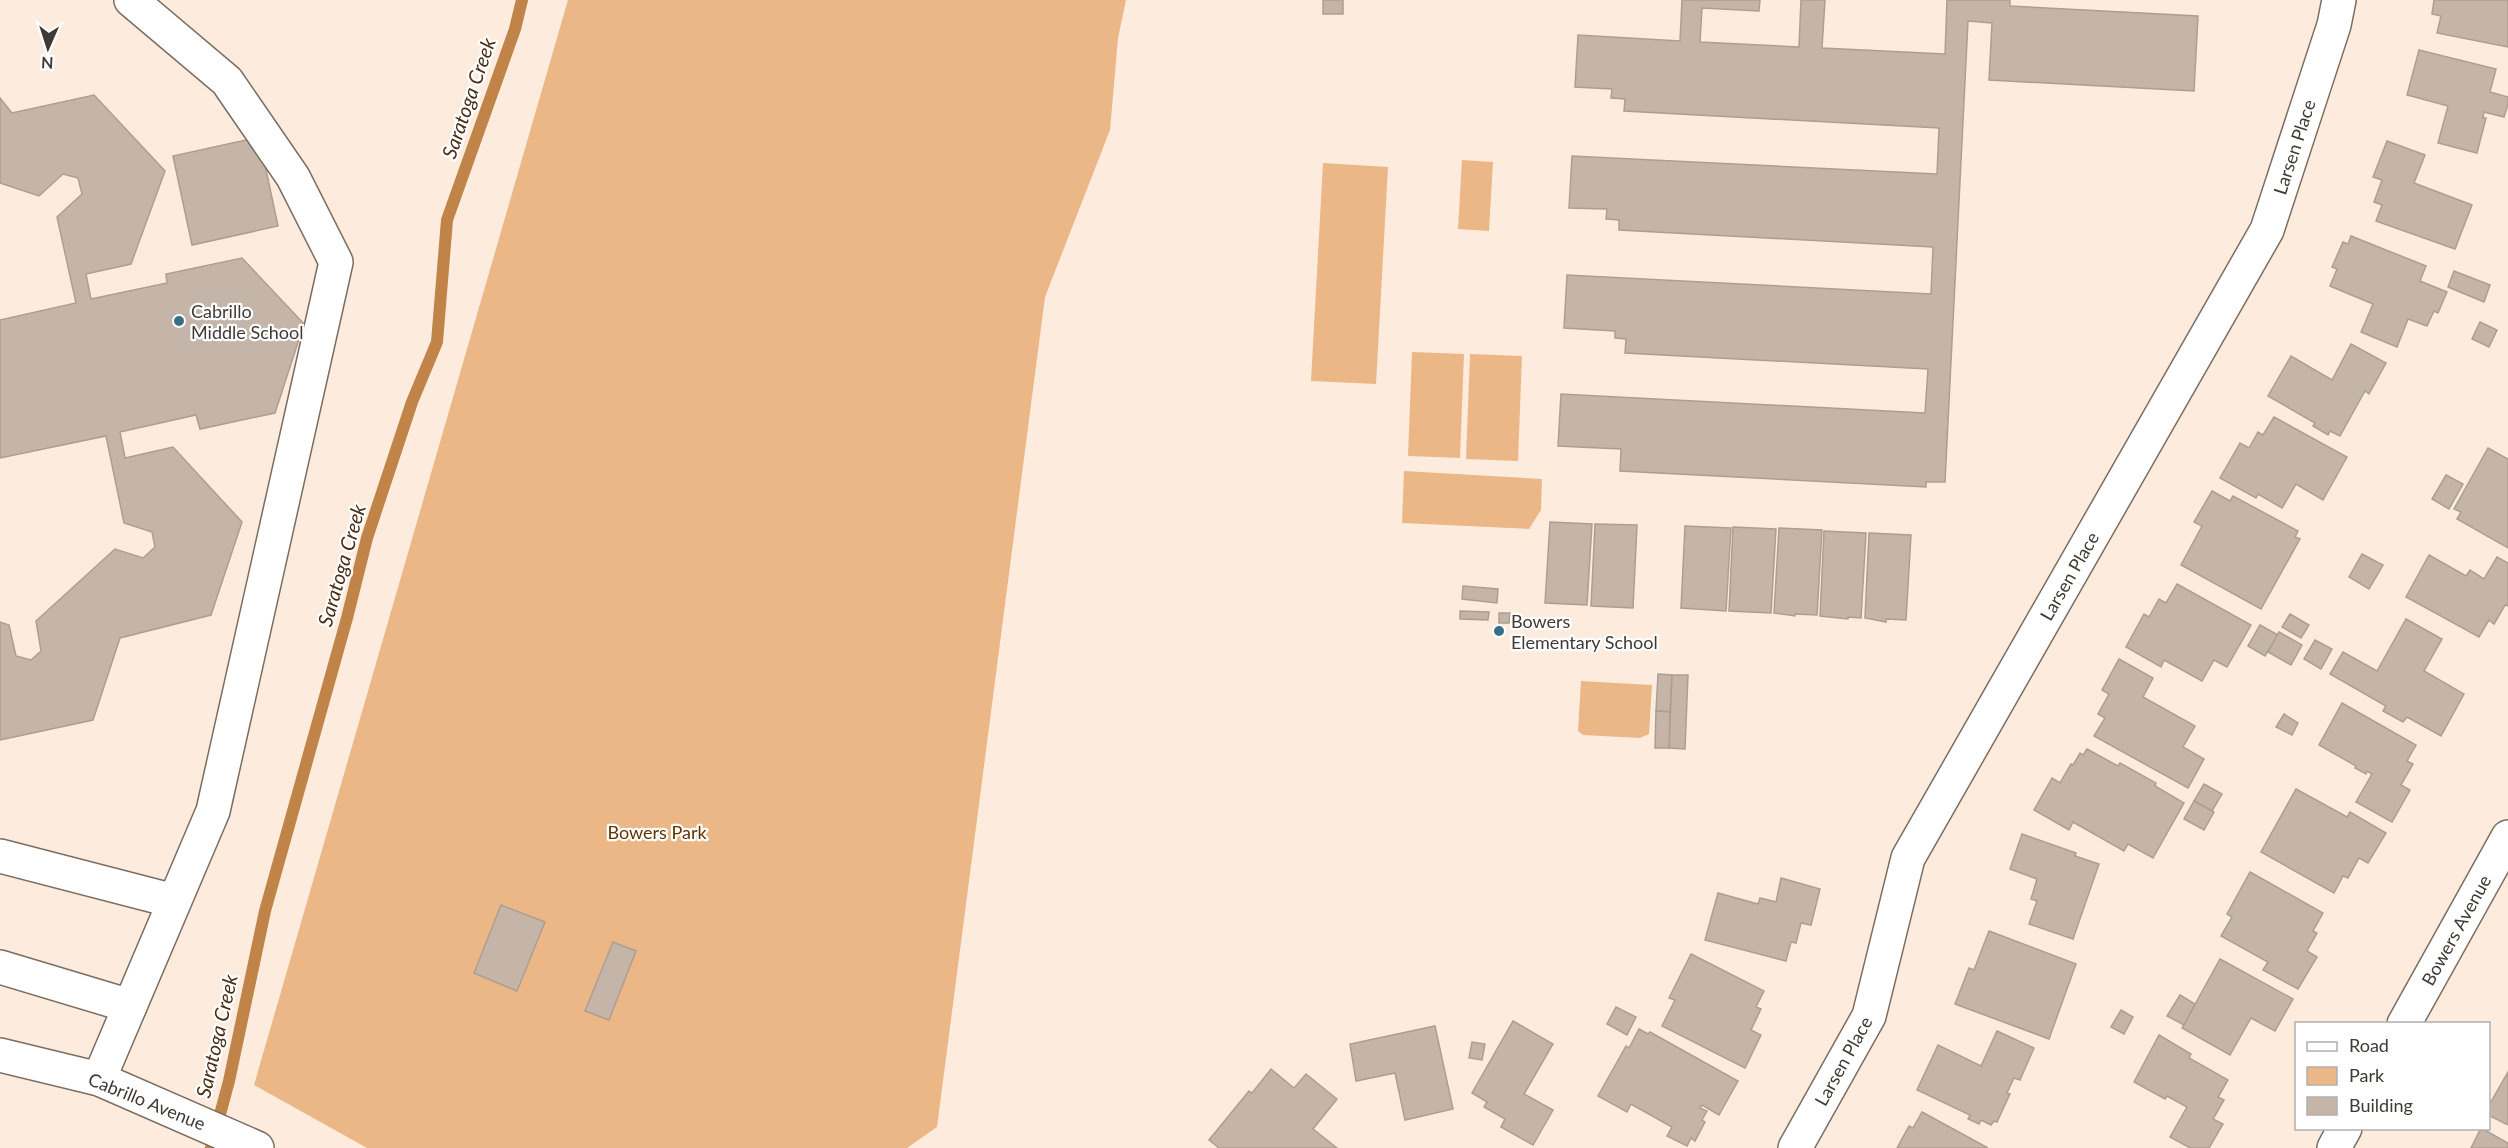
<svg xmlns="http://www.w3.org/2000/svg" width="2508" height="1148" viewBox="0 0 2508 1148" font-family="Lato,sans-serif">
<style>
.green{fill:#ecb787}
.lines{fill:none;stroke-linecap:round;stroke-linejoin:round}
.stream{stroke:#c18448;stroke-width:12}
.building{fill:#c5b5a8;stroke:#ae9e91;stroke-width:1.5}
.minor-casing{stroke:#7b6d60;stroke-width:36}
.major-casing{stroke:#7b6d60;stroke-width:36}
.minor{stroke:#fff;stroke-width:33}
.major{stroke:#fff;stroke-width:33}
.poi-dot{fill:#376f89;stroke:#fff;stroke-width:2}
.labels{text-anchor:middle;dominant-baseline:central;stroke-width:4.5;stroke-linejoin:round;paint-order:stroke}
.street-label{font-size:18px;fill:#403934;stroke:#fff}
.poi-label{font-size:18px;fill:#403934;stroke:#fff;text-anchor:start}
.park-label{font-size:18px;fill:#5e3503;stroke:#fff}
.water-label{font-size:20px;font-style:italic;fill:#482e14;stroke:#fff}
</style>
<rect width="100%" height="100%" fill="#fdecde"/>
<!-- green -->
<g class="green">
<path d="M 568,0 L 1126,0 L 1118,38 L 1110,130 L 1045,297 L 937,1127 L 907,1148 L 367,1148 L 254,1085 Z"/>
<path d="M 1462,160 L 1493,162 L 1489,231 L 1458,229 Z"/>
<path d="M 1323,163 L 1388,167 L 1376,384 L 1311,381 Z"/>
<path d="M 1412,352 L 1464,354 L 1460,458 L 1408,456 Z"/>
<path d="M 1470,354 L 1522,356 L 1518,461 L 1466,459 Z"/>
<path d="M 1404,471 L 1542,479 L 1541,510 L 1529,529 L 1402,523 Z"/>
<path d="M 1581,681 L 1652,685 L 1649,734 L 1640,738 L 1583,735 L 1578,731 Z"/>
</g>
<g class="lines">
<!-- stream -->
<path class="stream" d="M 211,1148 L 229,1081 L 265,911 L 347,618 L 367,538 L 412,402 L 437,342 L 447,220 L 515,29 L 522,0"/>
</g>
<!-- building -->
<g class="building">
<rect x="1323" y="0" width="20" height="14"/>
<path d="M 1682,0 L 1760,0 L 1759,11 L 1702,8 L 1700,42 L 1799,47 L 1801,0 L 1825,0 L 1822,48 L 1945,54 L 1947,0 L 2010,0 L 2010,6 L 2198,16 L 2194,91 L 1989,80 L 1992,23 L 1968,21 L 1945,482 L 1926,482 L 1926,487 L 1620,471 L 1621,449 L 1558,446 L 1561,394 L 1925,413 L 1928,369 L 1625,353 L 1626,339 L 1615,338 L 1615,331 L 1564,328 L 1567,275 L 1931,294 L 1933,247 L 1619,230 L 1619,220 L 1606,219 L 1607,209 L 1569,208 L 1572,156 L 1937,174 L 1939,128 L 1624,111 L 1625,99 L 1611,98 L 1612,89 L 1575,87 L 1578,35 L 1680,41 Z"/>
<path d="M 2434,0 L 2508,0 L 2508,47 L 2437,33 L 2441,16 L 2432,14 Z"/>
<path d="M 2419,50 L 2496,69 L 2490,92 L 2508,97 L 2508,104 L 2504,117 L 2484,112 L 2483,118 L 2486,118 L 2477,153 L 2438,143 L 2448,106 L 2407,95 Z"/>
<path d="M 94,95 L 165,171 L 131,264 L 86,274 L 91,299 L 167,283 L 166,274 L 242,258 L 304,324 L 275,413 L 200,429 L 196,415 L 120,432 L 125,458 L 173,447 L 242,522 L 211,615 L 120,638 L 93,720 L 0,740 L 0,622 L 9,625 L 16,656 L 31,660 L 41,651 L 36,621 L 115,549 L 143,558 L 155,547 L 152,532 L 124,523 L 106,436 L 0,458 L 0,320 L 76,303 L 57,217 L 82,194 L 78,178 L 63,174 L 39,196 L 0,183 L 0,98 L 12,113 Z"/>
<path d="M 259,137 L 278,226 L 192,245 L 173,156 Z"/>
<path d="M 2387,141 L 2425,155 L 2414,183 L 2472,205 L 2455,249 L 2376,221 L 2382,205 L 2374,202 L 2382,180 L 2373,177 Z"/>
<path d="M 2351,236 L 2426,266 L 2420,281 L 2447,292 L 2438,313 L 2434,311 L 2427,326 L 2408,319 L 2397,347 L 2361,332 L 2373,304 L 2330,286 L 2337,269 L 2332,267 L 2343,242 L 2348,244 Z"/>
<path d="M 2454,271 L 2490,285 L 2484,302 L 2448,287 Z"/>
<path d="M 2480,322 L 2497,330 L 2489,347 L 2472,339 Z"/>
<path d="M 2351,344 L 2386,363 L 2369,394 L 2365,391 L 2340,436 L 2330,431 L 2328,435 L 2313,426 L 2315,423 L 2268,396 L 2291,356 L 2332,380 Z"/>
<path d="M 2274,417 L 2347,457 L 2323,500 L 2296,484 L 2282,508 L 2258,494 L 2256,498 L 2220,478 L 2240,443 L 2249,448 L 2258,432 L 2263,435 Z"/>
<path d="M 2488,448 L 2508,459 L 2508,548 L 2457,519 L 2461,512 L 2454,509 Z"/>
<path d="M 2446,475 L 2463,484 L 2449,509 L 2432,499 Z"/>
<path d="M 2212,491 L 2230,501 L 2233,496 L 2298,531 L 2295,537 L 2300,539 L 2261,609 L 2181,565 L 2202,526 L 2194,522 Z"/>
<path d="M 1550,522 L 1592,524 L 1587,605 L 1545,603 Z"/>
<path d="M 1595,524 L 1637,525 L 1633,608 L 1591,606 Z"/>
<path d="M 1685,526 L 1731,528 L 1726,611 L 1681,608 Z"/>
<path d="M 1733,527 L 1776,529 L 1771,613 L 1729,611 Z"/>
<path d="M 1779,528 L 1822,530 L 1817,615 L 1795,614 L 1795,616 L 1774,613 Z"/>
<path d="M 1824,531 L 1866,533 L 1861,618 L 1848,617 L 1848,619 L 1820,616 Z"/>
<path d="M 1869,533 L 1911,535 L 1906,620 L 1886,619 L 1886,622 L 1865,618 Z"/>
<path d="M 2362,554 L 2383,565 L 2369,589 L 2349,577 Z"/>
<path d="M 2429,555 L 2466,576 L 2470,570 L 2484,579 L 2497,557 L 2508,563 L 2508,606 L 2505,605 L 2494,624 L 2489,620 L 2479,637 L 2406,597 Z"/>
<path d="M 2177,584 L 2251,625 L 2227,667 L 2214,660 L 2202,681 L 2164,660 L 2161,667 L 2126,647 L 2144,614 L 2149,617 L 2159,599 L 2166,603 Z"/>
<path d="M 1463,586 L 1498,589 L 1497,603 L 1462,599 Z"/>
<path d="M 1460,611 L 1489,612 L 1488,620 L 1460,619 Z"/>
<path d="M 1499,613 L 1510,613 L 1509,623 L 1499,623 Z"/>
<path d="M 2290,614 L 2309,625 L 2301,638 L 2282,627 Z"/>
<path d="M 2406,619 L 2442,639 L 2424,671 L 2464,694 L 2441,736 L 2407,717 L 2403,722 L 2383,711 L 2386,706 L 2330,674 L 2343,652 L 2377,671 Z"/>
<path d="M 2260,625 L 2278,635 L 2265,656 L 2248,646 Z"/>
<path d="M 2279,632 L 2302,645 L 2291,665 L 2268,652 Z"/>
<path d="M 2315,640 L 2332,649 L 2321,669 L 2304,659 Z"/>
<path d="M 2119,659 L 2153,678 L 2143,697 L 2195,726 L 2183,747 L 2204,759 L 2188,788 L 2094,736 L 2105,718 L 2098,714 L 2109,694 L 2102,690 Z"/>
<path d="M 1658,674 L 1672,675 L 1670,712 L 1656,711 Z"/>
<path d="M 1672,675 L 1688,675 L 1685,749 L 1669,748 Z"/>
<path d="M 2342,703 L 2416,745 L 2407,761 L 2413,764 L 2401,785 L 2410,790 L 2392,822 L 2356,802 L 2372,774 L 2367,771 L 2366,774 L 2355,768 L 2356,766 L 2319,745 Z"/>
<path d="M 1656,711 L 1670,712 L 1669,748 L 1655,748 Z"/>
<path d="M 2284,714 L 2298,723 L 2292,735 L 2276,727 Z"/>
<path d="M 2087,749 L 2118,766 L 2120,763 L 2156,783 L 2155,786 L 2184,803 L 2153,858 L 2128,844 L 2124,851 L 2073,822 L 2069,830 L 2034,810 L 2052,778 L 2060,783 L 2071,764 L 2073,765 L 2080,753 L 2083,755 Z"/>
<path d="M 2204,784 L 2222,794 L 2212,811 L 2194,801 Z"/>
<path d="M 2296,789 L 2347,817 L 2350,812 L 2386,833 L 2368,863 L 2359,858 L 2348,878 L 2343,876 L 2334,893 L 2261,852 Z"/>
<path d="M 2194,801 L 2214,812 L 2204,830 L 2184,819 Z"/>
<path d="M 2022,834 L 2076,853 L 2075,856 L 2099,864 L 2073,939 L 2029,924 L 2037,901 L 2031,899 L 2037,879 L 2010,869 Z"/>
<path d="M 2250,872 L 2323,913 L 2313,931 L 2317,933 L 2307,951 L 2317,957 L 2298,989 L 2263,970 L 2268,962 L 2221,936 L 2232,917 L 2227,914 Z"/>
<path d="M 1781,878 L 1820,889 L 1811,925 L 1801,923 L 1796,943 L 1791,942 L 1786,961 L 1705,940 L 1718,893 L 1758,904 L 1760,898 L 1776,902 Z"/>
<path d="M 501,905 L 545,922 L 517,991 L 474,973 Z"/>
<path d="M 1989,931 L 2076,964 L 2049,1039 L 1955,1004 L 1969,968 L 1974,970 Z"/>
<path d="M 613,942 L 636,951 L 609,1020 L 585,1011 Z"/>
<path d="M 1691,954 L 1764,991 L 1756,1007 L 1761,1009 L 1751,1030 L 1761,1035 L 1745,1068 L 1662,1026 L 1675,1000 L 1669,998 Z"/>
<path d="M 2220,959 L 2293,999 L 2275,1031 L 2251,1018 L 2230,1055 L 2182,1028 Z"/>
<path d="M 2180,995 L 2195,1004 L 2184,1025 L 2167,1016 Z"/>
<path d="M 1616,1007 L 1636,1017 L 1627,1035 L 1607,1024 Z"/>
<path d="M 2121,1010 L 2133,1017 L 2124,1034 L 2111,1027 Z"/>
<path d="M 1513,1021 L 1553,1044 L 1524,1094 L 1553,1110 L 1533,1145 L 1501,1127 L 1505,1119 L 1484,1107 L 1487,1102 L 1472,1093 Z"/>
<path d="M 1435,1026 L 1453,1109 L 1405,1120 L 1395,1073 L 1356,1081 L 1350,1044 Z"/>
<path d="M 1639,1029 L 1648,1034 L 1650,1032 L 1738,1081 L 1719,1115 L 1702,1105 L 1700,1108 L 1707,1111 L 1702,1120 L 1705,1122 L 1695,1141 L 1691,1138 L 1687,1146 L 1667,1136 L 1672,1127 L 1631,1104 L 1627,1112 L 1598,1096 L 1626,1046 L 1629,1048 Z"/>
<path d="M 1997,1031 L 2034,1048 L 2020,1080 L 2014,1078 L 2007,1093 L 2010,1094 L 1997,1122 L 1994,1121 L 1991,1125 L 1981,1120 L 1979,1124 L 1968,1119 L 1970,1115 L 1917,1090 L 1938,1045 L 1981,1066 Z"/>
<path d="M 2159,1035 L 2191,1054 L 2189,1058 L 2228,1080 L 2218,1097 L 2224,1100 L 2213,1119 L 2223,1124 L 2209,1148 L 2190,1148 L 2170,1137 L 2187,1107 L 2167,1096 L 2165,1099 L 2134,1082 Z"/>
<path d="M 1472,1042 L 1485,1044 L 1482,1060 L 1469,1058 Z"/>
<path d="M 1271,1069 L 1294,1088 L 1306,1074 L 1337,1099 L 1313,1129 L 1337,1148 L 1219,1148 L 1209,1140 L 1249,1091 L 1252,1093 Z"/>
<path d="M 2508,1072 L 2508,1125 L 2488,1115 L 2488,1107 Z"/>
<path d="M 1922,1112 L 1988,1148 L 1897,1148 L 1909,1126 L 1913,1128 Z"/>
<path d="M 2481,1128 L 2508,1143 L 2508,1148 L 2471,1148 Z"/>
</g>
<g class="lines">
<defs>
<g id="minor">
<path d="M 0,856 L 174,901"/>
<path d="M 0,967 L 130,1006"/>
<path d="M 0,1055 L 99,1079 L 257,1148"/>
<path d="M 99,1079 L 213,811 L 336,262 L 293,177 L 227,81 L 131,0"/>
<path d="M 1795,1148 L 1869,1016 L 1908,858 L 2267,230 L 2334,25 L 2339,0"/>
</g>
<g id="major">
<path d="M 2404,1024 L 2508,837"/>
<path d="M 2334,1148 L 2345,1128"/>
</g>
</defs>
<!-- minor casing -->
<use href="#minor" class="minor-casing"/>
<!-- major casing -->
<use href="#major" class="major-casing"/>
<!-- minor -->
<use href="#minor" class="minor"/>
<!-- major -->
<use href="#major" class="major"/>
</g>
<!-- markers -->
<g class="poi-dot">
<circle cx="179" cy="321" r="6"/>
<circle cx="1499" cy="631" r="6"/>
</g>
<g class="labels">
<!-- street labels -->
<g class="street-label">
<text transform="translate(2294 147) rotate(-72)">Larsen Place</text>
<text transform="translate(2069 576) rotate(-60)">Larsen Place</text>
<text transform="translate(2456 930) rotate(-61)">Bowers Avenue</text>
<text transform="translate(1843 1061) rotate(-61)">Larsen Place</text>
<text transform="translate(147 1101) rotate(22)">Cabrillo Avenue</text>
</g>
<!-- poi labels -->
<g class="poi-label">
<text x="191" y="311">Cabrillo<tspan x="191" dy="21">Middle School</tspan></text>
<text x="1511" y="621">Bowers<tspan x="1511" dy="21">Elementary School</tspan></text>
</g>
<!-- park labels -->
<g class="park-label">
<text x="657" y="832">Bowers Park</text>
</g>
<!-- water labels -->
<g class="water-label">
<text transform="translate(468 98) rotate(-71)">Saratoga Creek</text>
<text transform="translate(341 565) rotate(-74)">Saratoga Creek</text>
<text transform="translate(216 1036) rotate(-77)">Saratoga Creek</text>
</g>
</g>
<!-- legend -->
<rect x="2295" y="1022" width="195" height="108" fill="#ffffff" stroke="#b3b0ae" stroke-width="1.5"/>
<rect x="2307" y="1042" width="30" height="9" fill="#ffffff" stroke="#b3b0ae" stroke-width="1.5"/>
<text x="2349" y="1052" font-size="18" fill="#403934">Road</text>
<rect x="2307" y="1067" width="30" height="18" fill="#ecb787" stroke="#b3b0ae" stroke-width="1.5"/>
<text x="2349" y="1082" font-size="18" fill="#403934">Park</text>
<rect x="2307" y="1097" width="30" height="18" fill="#c5b5a8" stroke="#b3b0ae" stroke-width="1.5"/>
<text x="2349" y="1112" font-size="18" fill="#403934">Building</text>
<!-- north arrow -->
<g transform="translate(48 48) rotate(183)" stroke="#ffffff" stroke-width="4.5" paint-order="stroke">
<path d="M0-4.5L10 22L0 15L-10 22Z" fill="#403934"/>
<text y="-9" font-size="16" font-weight="bold" text-anchor="middle" fill="#403934">N</text>
</g>
</svg>
